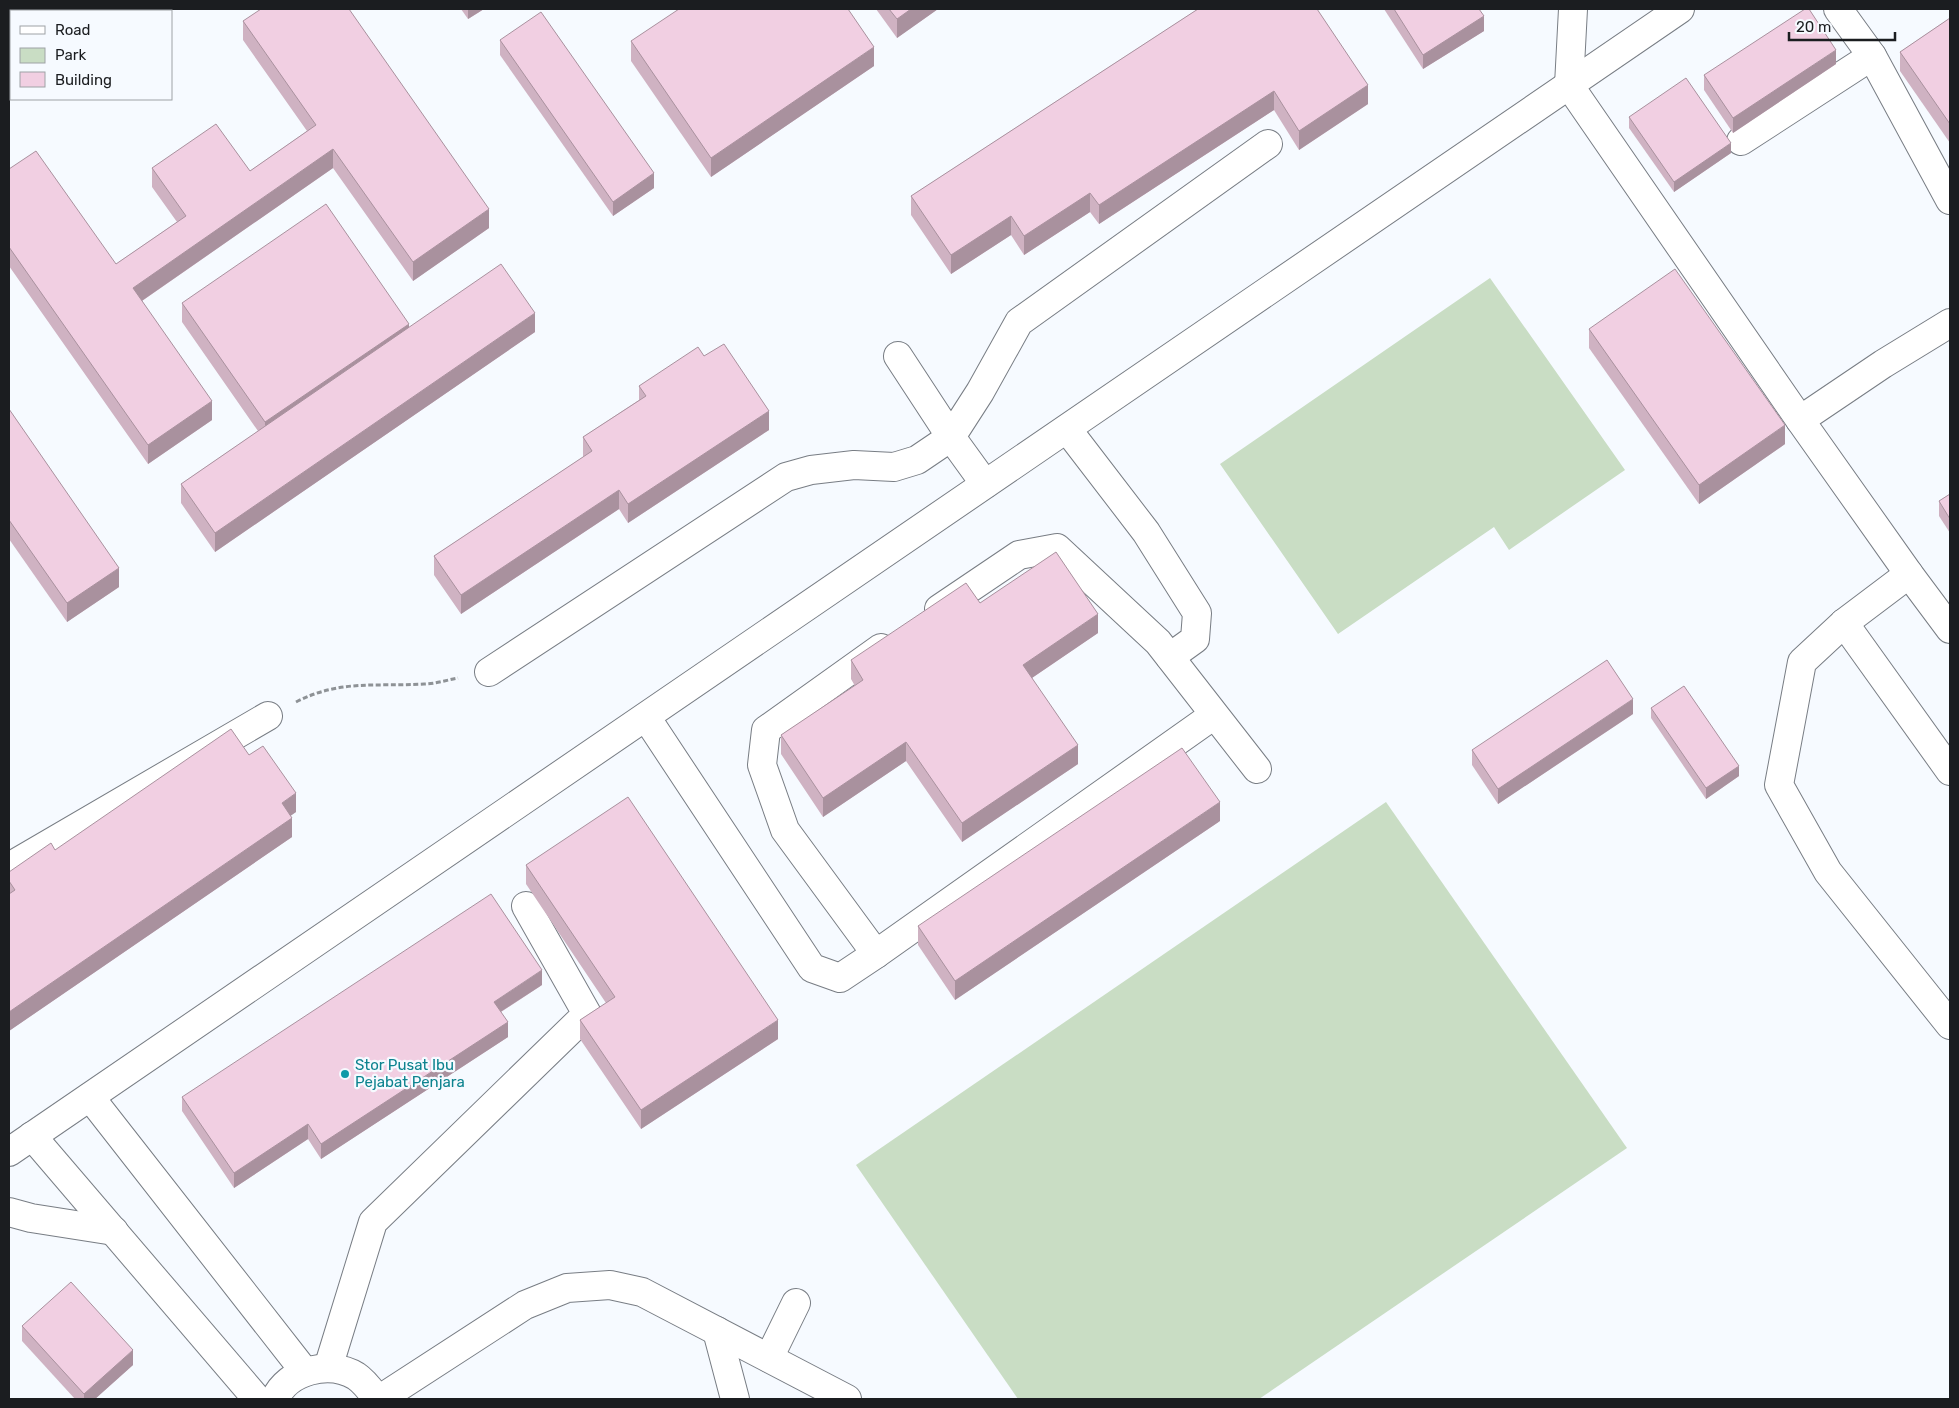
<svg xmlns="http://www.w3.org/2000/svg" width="1959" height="1408" viewBox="0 0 1959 1408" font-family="Rubik,sans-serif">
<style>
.green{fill:#c9ddc4}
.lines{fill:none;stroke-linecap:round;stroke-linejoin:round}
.minor-casing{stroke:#787d84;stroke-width:30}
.path{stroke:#8e9296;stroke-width:3;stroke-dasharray:5 2.5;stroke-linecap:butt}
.minor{stroke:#fff;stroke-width:28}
.wall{fill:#cfb2c2}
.shaded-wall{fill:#a9919e}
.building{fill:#f1cfe2;stroke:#a9919e}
.culture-dot{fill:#0f9aa8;stroke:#f6faff;stroke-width:2}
.labels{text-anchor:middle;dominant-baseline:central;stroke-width:4.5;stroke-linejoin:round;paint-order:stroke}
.culture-label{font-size:15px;fill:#0d838f;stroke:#f6faff;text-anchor:start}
</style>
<rect width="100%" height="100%" fill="#f6faff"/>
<!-- green -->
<g class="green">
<path d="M 1490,278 L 1625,470 L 1509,550 L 1494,527 L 1338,634 L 1220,464 Z"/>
<path d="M 1386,802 L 1627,1148 L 1259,1399 L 1018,1399 L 856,1165 Z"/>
</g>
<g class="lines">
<defs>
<g id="minor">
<path d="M 1573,9 L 1569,85 L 1800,420 L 1909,574 L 1950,629"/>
<path d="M 1838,9 L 1872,56 L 1950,200"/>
<path d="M 41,11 L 46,9"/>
<path d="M 9,30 L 11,28"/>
<path d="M 1741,141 L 1872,56"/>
<path d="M 898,356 L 951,437 L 985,484"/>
<path d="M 1800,420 L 1883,364 L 1950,323"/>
<path d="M 1067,429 L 1146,532 L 1197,613 L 1195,639 L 1170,657"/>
<path d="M 1909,574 L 1844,623 L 1802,662 L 1779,785 L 1828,872 L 1950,1025"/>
<path d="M 939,609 L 1019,555 L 1057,548 L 1158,642 L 1257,769"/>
<path d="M 1844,623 L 1950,771"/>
<path d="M 489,672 L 786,477 L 811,470 L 854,465 L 894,467 L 917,460 L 951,437 L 980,392 L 1019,322 L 1268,144"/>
<path d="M 646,717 L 812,968 L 840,978 L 876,954 L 785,830 L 762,765 L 766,730 L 881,648"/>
<path d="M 9,867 L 268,716"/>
<path d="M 876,954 L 1214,715"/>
<path d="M 90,1097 L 305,1372"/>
<path d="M 32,1136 L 257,1399"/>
<path d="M 9,1152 L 1680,9"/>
<path d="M 9,1212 L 31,1218 L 114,1231"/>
<path d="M 717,1331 L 735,1399"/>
<path d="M 769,1358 L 796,1303"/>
<path d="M 328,1368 L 373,1222 L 587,1014 L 526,906"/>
<path d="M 275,1399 C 288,1370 329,1360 356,1376 C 365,1382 371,1391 377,1399"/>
<path d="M 380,1399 L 525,1305 L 567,1288 L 610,1285 L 642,1292 L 847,1399"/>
</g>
</defs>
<!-- minor casing -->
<use href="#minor" class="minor-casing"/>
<!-- path -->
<path class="path" d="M 296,702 C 341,679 376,687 424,684 C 435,684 447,680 458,678"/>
<!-- minor -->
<use href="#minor" class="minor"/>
</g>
<!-- wall -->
<g class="wall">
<path d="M 461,9 L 484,9 L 468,19 Z"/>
<path d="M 876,9 L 938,9 L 897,38 Z"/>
<path d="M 1198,9 L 1368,104 L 1299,150 L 1274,110 L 1099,224 L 1090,212 L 1024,255 L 1011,235 L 951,274 L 911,215 L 911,196 Z"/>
<path d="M 1384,9 L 1479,9 L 1484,31 L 1423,69 Z"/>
<path d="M 1950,18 L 1950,143 L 1900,71 L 1900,52 Z"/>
<path d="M 243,21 L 489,228 L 413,281 L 333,168 L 142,301 L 212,420 L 148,464 L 9,266 L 9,169 L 116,264 L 177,222 L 152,187 L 152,168 L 250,171 L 307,131 L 243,40 Z"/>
<path d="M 500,40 L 654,188 L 613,216 L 500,55 Z"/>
<path d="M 631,41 L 874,66 L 711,177 L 631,61 Z"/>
<path d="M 1836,64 L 1733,133 L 1704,90 L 1704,75 Z"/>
<path d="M 1629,117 L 1731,153 L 1674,192 L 1629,128 Z"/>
<path d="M 182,303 L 409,328 L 535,332 L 215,552 L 181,503 L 181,484 L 258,431 L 182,322 Z"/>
<path d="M 1589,329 L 1785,444 L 1699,504 L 1589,348 Z"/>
<path d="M 704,356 L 769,430 L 628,523 L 619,509 L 461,614 L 434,575 L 434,556 L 583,457 L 583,437 L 639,400 L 639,386 Z"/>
<path d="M 9,409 L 119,587 L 67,622 L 9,539 Z"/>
<path d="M 1950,494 L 1950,533 L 1939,516 L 1939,501 Z"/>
<path d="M 980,603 L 1098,633 L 1032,678 L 1078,764 L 962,842 L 906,761 L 823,817 L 781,754 L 781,735 L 855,686 L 851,679 L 851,660 Z"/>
<path d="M 1651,708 L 1739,776 L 1706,799 L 1651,718 Z"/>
<path d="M 1633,714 L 1498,804 L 1472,765 L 1472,750 Z"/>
<path d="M 296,812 L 291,815 L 292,837 L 9,1031 L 9,872 L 55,850 Z"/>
<path d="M 1220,821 L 955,1000 L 918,945 L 918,926 Z"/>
<path d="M 526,865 L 778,1039 L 641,1129 L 580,1039 L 580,1020 L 606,1003 L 526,884 Z"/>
<path d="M 542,985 L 501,1012 L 508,1037 L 321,1159 L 308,1139 L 234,1188 L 182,1111 L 182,1097 Z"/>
<path d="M 22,1326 L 133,1365 L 95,1399 L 75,1399 L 22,1341 Z"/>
</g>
<!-- shaded-wall -->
<g class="shaded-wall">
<path d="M 468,9 L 484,9 L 468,19 Z"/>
<path d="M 911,9 L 938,9 L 897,38 L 897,19 Z"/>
<path d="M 1484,16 L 1484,31 L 1423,69 L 1423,55 Z"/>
<path d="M 874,47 L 874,66 L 711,177 L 711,158 Z"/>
<path d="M 1836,50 L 1836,64 L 1733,133 L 1733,118 Z"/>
<path d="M 1368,85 L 1368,104 L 1299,150 L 1299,131 Z"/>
<path d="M 1274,91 L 1274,110 L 1099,224 L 1099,205 Z"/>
<path d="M 1731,143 L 1731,153 L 1674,192 L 1674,182 Z"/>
<path d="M 333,149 L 333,168 L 133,307 L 133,288 Z"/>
<path d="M 654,173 L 654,188 L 613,216 L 613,202 Z"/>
<path d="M 1090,193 L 1090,212 L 1024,255 L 1024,236 Z"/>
<path d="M 489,209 L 489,228 L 413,281 L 413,262 Z"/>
<path d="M 1011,216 L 1011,235 L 951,274 L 951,255 Z"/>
<path d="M 535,313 L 535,332 L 215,552 L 215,533 Z"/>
<path d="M 409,324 L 409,343 L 265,441 L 265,422 Z"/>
<path d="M 212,401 L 212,420 L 148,464 L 148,445 Z"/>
<path d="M 769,411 L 769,430 L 628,523 L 628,504 Z"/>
<path d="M 1785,425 L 1785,444 L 1699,504 L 1699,485 Z"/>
<path d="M 619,490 L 619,509 L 461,614 L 461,595 Z"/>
<path d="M 119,568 L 119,587 L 67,622 L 67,603 Z"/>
<path d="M 1098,614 L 1098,633 L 1023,684 L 1023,665 Z"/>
<path d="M 1633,699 L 1633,714 L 1498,804 L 1498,789 Z"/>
<path d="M 906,742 L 906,761 L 823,817 L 823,798 Z"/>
<path d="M 1078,745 L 1078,764 L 962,842 L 962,823 Z"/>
<path d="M 1739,766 L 1739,776 L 1706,799 L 1706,788 Z"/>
<path d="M 296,793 L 296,812 L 282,822 L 282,803 Z"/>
<path d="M 1220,802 L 1220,821 L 955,1000 L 955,981 Z"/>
<path d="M 292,818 L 292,837 L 9,1031 L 9,1012 Z"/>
<path d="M 542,970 L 542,985 L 494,1016 L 494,1002 Z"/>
<path d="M 778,1020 L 778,1039 L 641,1129 L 641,1110 Z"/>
<path d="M 508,1022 L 508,1037 L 321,1159 L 321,1144 Z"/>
<path d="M 308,1124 L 308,1139 L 234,1188 L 234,1173 Z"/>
<path d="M 133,1350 L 133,1365 L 95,1399 L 84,1399 L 84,1394 Z"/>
</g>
<!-- building -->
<g class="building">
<path d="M 261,9 L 349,9 L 489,209 L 413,262 L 333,149 L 133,288 L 212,401 L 148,445 L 9,247 L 9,169 L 36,151 L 116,264 L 186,216 L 152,168 L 216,124 L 250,171 L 316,125 L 243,21 Z"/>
<path d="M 679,9 L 848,9 L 874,47 L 711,158 L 631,41 Z"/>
<path d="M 889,9 L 911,9 L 897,19 Z"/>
<path d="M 1198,9 L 1317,9 L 1368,85 L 1299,131 L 1274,91 L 1099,205 L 1090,193 L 1024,236 L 1011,216 L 951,255 L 911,196 Z"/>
<path d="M 1394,9 L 1479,9 L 1484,16 L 1423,55 Z"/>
<path d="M 1805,9 L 1809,9 L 1836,50 L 1733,118 L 1704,75 Z"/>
<path d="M 541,12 L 654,173 L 613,202 L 500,40 Z"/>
<path d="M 1950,18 L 1950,124 L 1900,52 Z"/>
<path d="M 1686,78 L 1731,143 L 1674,182 L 1629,117 Z"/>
<path d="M 326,204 L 409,324 L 265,422 L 182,303 Z"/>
<path d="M 501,264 L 535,313 L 215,533 L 181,484 Z"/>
<path d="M 1675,269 L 1785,425 L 1699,485 L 1589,329 Z"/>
<path d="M 724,344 L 769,411 L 628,504 L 619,490 L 461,595 L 434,556 L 592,451 L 583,437 L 646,396 L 639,386 L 698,347 L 704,356 Z"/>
<path d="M 9,409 L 119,568 L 67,603 L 9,520 Z"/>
<path d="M 1950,494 L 1950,519 L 1939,501 Z"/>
<path d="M 1056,552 L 1098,614 L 1023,665 L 1078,745 L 962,823 L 906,742 L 823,798 L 781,735 L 863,680 L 851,660 L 966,583 L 980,603 Z"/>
<path d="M 1607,660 L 1633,699 L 1498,789 L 1472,750 Z"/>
<path d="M 1684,686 L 1739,766 L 1706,788 L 1651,708 Z"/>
<path d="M 231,729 L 249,755 L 263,746 L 296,793 L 282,803 L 292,818 L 9,1012 L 9,894 L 15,890 L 9,881 L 9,872 L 51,843 L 55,850 Z"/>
<path d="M 1182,748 L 1220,802 L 955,981 L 918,926 Z"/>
<path d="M 628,797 L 778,1020 L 641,1110 L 580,1020 L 615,997 L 526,865 Z"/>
<path d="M 491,894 L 542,970 L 494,1002 L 508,1022 L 321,1144 L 308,1124 L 234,1173 L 182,1097 Z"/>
<path d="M 71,1282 L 133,1350 L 84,1394 L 22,1326 Z"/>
</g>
<!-- markers -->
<circle class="culture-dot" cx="345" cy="1074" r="5"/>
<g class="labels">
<!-- culture labels -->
<g class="culture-label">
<text x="355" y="1065">Stor Pusat Ibu<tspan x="355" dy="17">Pejabat Penjara</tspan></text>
</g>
</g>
<!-- border -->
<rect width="1959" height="1408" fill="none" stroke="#1b1d20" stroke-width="20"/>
<!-- legend -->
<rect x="10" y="10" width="162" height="90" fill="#f6faff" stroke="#9ea2a6"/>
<rect x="20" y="26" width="25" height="8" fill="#ffffff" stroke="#9ea2a6"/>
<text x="55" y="35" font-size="15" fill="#1b1d20">Road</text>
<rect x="20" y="48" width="25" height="15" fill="#c9ddc4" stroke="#9ea2a6"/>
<text x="55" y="60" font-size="15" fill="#1b1d20">Park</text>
<rect x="20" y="72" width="25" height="15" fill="#f1cfe2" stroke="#9ea2a6"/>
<text x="55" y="85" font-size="15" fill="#1b1d20">Building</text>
<!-- scale -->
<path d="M1789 32v8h106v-8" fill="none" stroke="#1b1d20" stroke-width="2.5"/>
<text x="1796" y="32" font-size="15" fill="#1b1d20" stroke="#f6faff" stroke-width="4" paint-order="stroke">20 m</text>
</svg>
